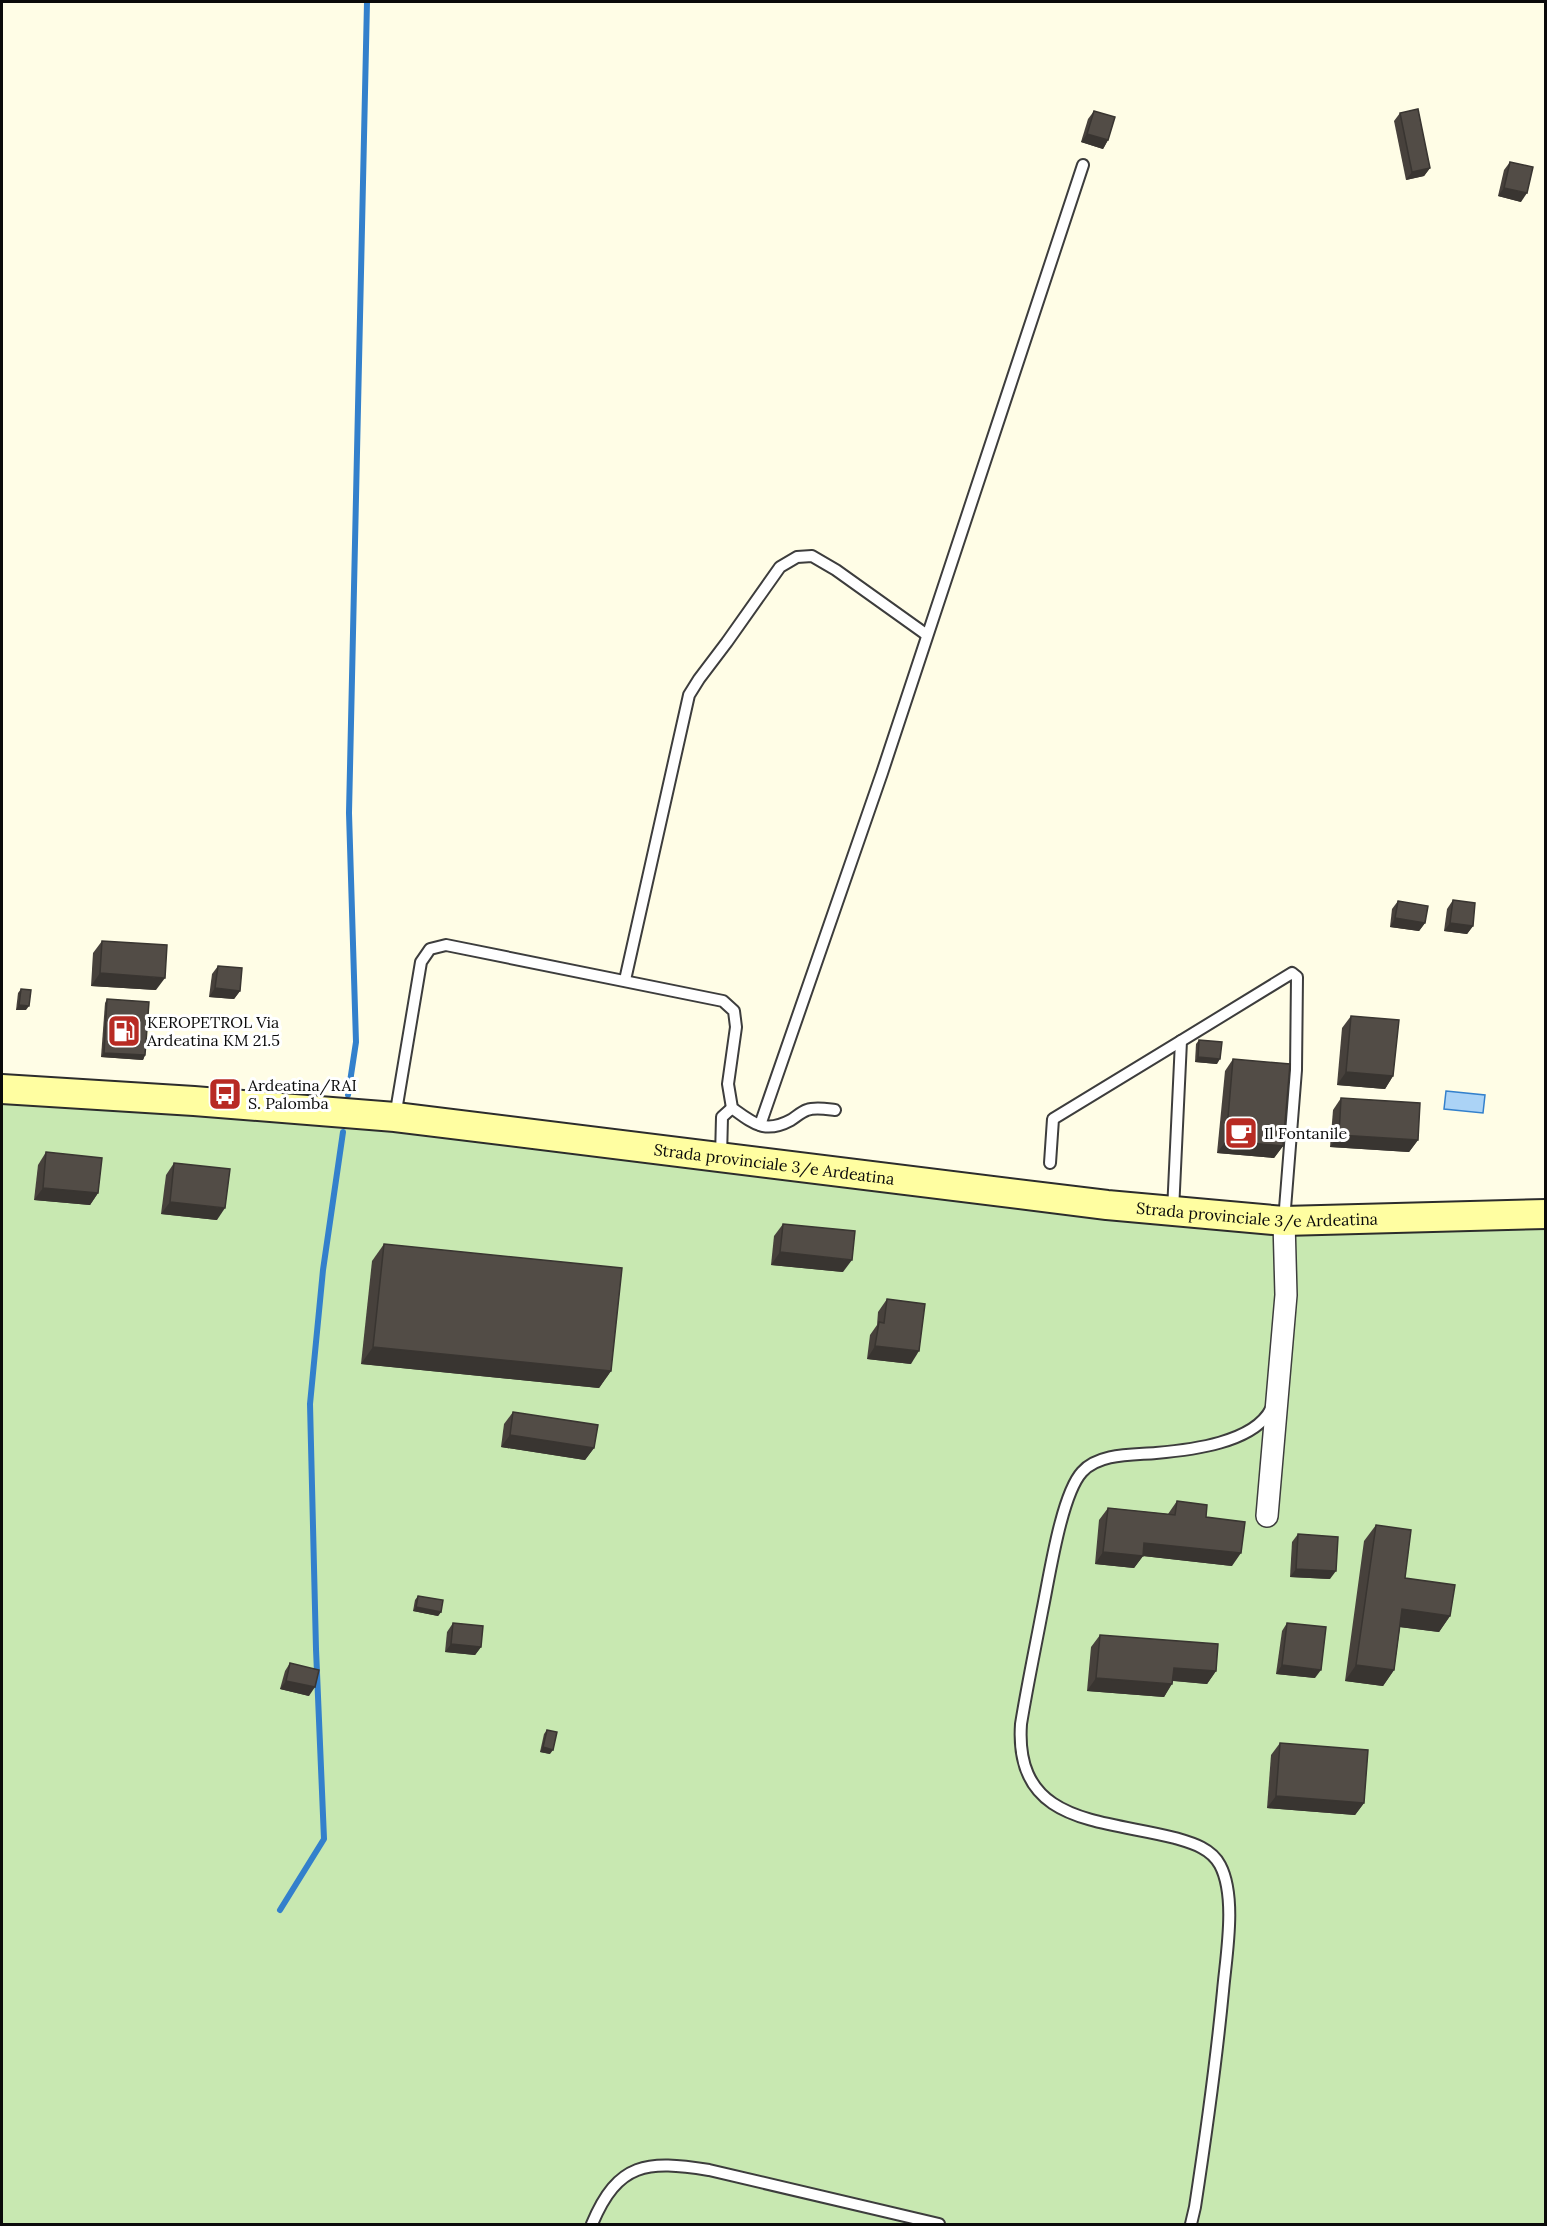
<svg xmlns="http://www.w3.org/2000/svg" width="1547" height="2226" viewBox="0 0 1547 2226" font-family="Lora,serif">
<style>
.green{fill:#c8e8b1}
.water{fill:#abd3f6;stroke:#3380cc;stroke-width:1.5}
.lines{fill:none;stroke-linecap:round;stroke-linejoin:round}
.stream{stroke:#3380cc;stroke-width:6}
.lane-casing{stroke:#3d3d3d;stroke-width:14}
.street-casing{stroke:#3d3d3d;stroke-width:24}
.secondary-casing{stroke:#2c2c2c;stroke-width:32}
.lane{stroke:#fff;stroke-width:10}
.street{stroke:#fff;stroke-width:21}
.secondary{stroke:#fffea1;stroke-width:28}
.wall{fill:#47413c}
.shaded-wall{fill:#393531}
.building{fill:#524c46;stroke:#393531;stroke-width:1.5}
.labels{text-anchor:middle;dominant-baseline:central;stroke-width:6;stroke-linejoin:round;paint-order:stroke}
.poi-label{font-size:16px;fill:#0a0a0a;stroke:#fff;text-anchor:start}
.street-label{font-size:16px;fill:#0a0a0a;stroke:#fff}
</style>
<rect width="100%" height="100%" fill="#fffde6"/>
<!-- green -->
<path class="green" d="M 2,1090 L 1173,1211 L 1545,1214 L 1545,2224 L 2,2224 Z"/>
<!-- water -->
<path class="water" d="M 1446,1091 L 1485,1095 L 1483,1113 L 1444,1109 Z"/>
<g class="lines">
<!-- stream -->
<g class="stream">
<path d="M 348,1095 L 356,1042 L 349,813 L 367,2"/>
<path d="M 280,1910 L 324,1839 L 316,1649 L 310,1404 L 323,1270 L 343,1132"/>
</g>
<defs>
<g id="lane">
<path d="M 625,980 L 689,695 L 699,679 L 727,642 L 780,567 L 797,557 L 812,556 L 836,570 L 927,635"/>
<path d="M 395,1117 L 421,962 L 430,949 L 446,945 L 723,1001 L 734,1011 L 736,1027 L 728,1084 L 732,1108 C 754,1124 765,1134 791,1120 C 796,1117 801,1112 807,1110 C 815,1107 826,1109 835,1110"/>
<path d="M 760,1125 L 882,773 L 1083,165"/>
<path d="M 721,1157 L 722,1117 L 732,1108"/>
<path d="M 1050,1163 L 1053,1119 L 1181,1041"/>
<path d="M 1173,1211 L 1181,1041 L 1292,973 L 1297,977 L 1296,1070 L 1284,1221"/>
<path d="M 592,2224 C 618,2162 647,2160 709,2170 L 939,2224"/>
<path d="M 1191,2224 L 1195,2207 C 1206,2135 1216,2064 1223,1991 C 1226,1956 1237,1897 1220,1865 C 1211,1848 1192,1843 1175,1838 C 1102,1819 1014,1825 1021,1724 C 1027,1687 1035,1649 1042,1612 C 1049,1579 1061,1495 1082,1472 C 1099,1453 1133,1455 1156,1453 C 1190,1450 1254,1443 1271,1409"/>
</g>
<path id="street" d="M 1267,1516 L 1286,1295 L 1284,1221"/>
<g id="secondary">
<path id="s1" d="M 2,1089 L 194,1101 L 395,1117 L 1107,1205 L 1284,1221 L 1546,1214"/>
</g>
</defs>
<!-- lane casing -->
<use href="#lane" class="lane-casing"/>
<!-- street casing -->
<use href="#street" class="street-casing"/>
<!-- secondary casing -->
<use href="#secondary" class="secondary-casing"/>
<!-- lane -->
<use href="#lane" class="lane"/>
<!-- street -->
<use href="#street" class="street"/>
<!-- secondary -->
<use href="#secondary" class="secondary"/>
</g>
<!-- wall -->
<g class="wall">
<path d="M 1094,111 L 1108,140 L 1103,149 L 1081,142 L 1088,119 Z"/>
<path d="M 1400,113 L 1430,168 L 1424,176 L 1406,180 L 1394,121 Z"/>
<path d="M 1510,162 L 1521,202 L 1498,196 L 1504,170 Z"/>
<path d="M 1453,900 L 1473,926 L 1467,934 L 1444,931 L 1447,909 Z"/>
<path d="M 1398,901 L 1425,923 L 1419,931 L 1390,927 L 1392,909 Z"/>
<path d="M 102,941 L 156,990 L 91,986 L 93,953 Z"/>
<path d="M 218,966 L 240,991 L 234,999 L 209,997 L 212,974 Z"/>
<path d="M 21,989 L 26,1010 L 16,1010 L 18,993 Z"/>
<path d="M 107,999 L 145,1055 L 143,1060 L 101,1057 L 105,1003 Z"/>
<path d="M 1351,1016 L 1393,1076 L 1385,1089 L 1337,1085 L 1342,1028 Z"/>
<path d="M 1199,1040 L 1217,1064 L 1195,1062 L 1196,1044 Z"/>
<path d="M 1233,1059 L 1283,1146 L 1274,1158 L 1217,1153 L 1225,1071 Z"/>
<path d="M 1341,1098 L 1418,1140 L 1409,1152 L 1330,1147 L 1333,1110 Z"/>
<path d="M 46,1152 L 98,1193 L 90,1205 L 34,1200 L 38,1165 Z"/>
<path d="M 174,1163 L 217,1220 L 161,1214 L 166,1175 Z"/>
<path d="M 783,1224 L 843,1272 L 771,1265 L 774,1236 Z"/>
<path d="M 384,1244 L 611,1371 L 599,1388 L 361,1364 L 372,1261 Z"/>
<path d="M 887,1299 L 911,1364 L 867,1359 L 870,1335 L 877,1325 L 878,1312 Z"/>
<path d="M 513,1412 L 594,1448 L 585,1460 L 501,1447 L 504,1424 Z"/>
<path d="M 1177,1501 L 1206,1517 L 1232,1566 L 1143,1556 L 1134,1568 L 1095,1564 L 1099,1520 L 1108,1508 L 1168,1514 Z"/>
<path d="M 1376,1525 L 1405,1578 L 1450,1616 L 1439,1632 L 1400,1627 L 1394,1670 L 1383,1686 L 1345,1681 L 1364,1541 Z"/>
<path d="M 1298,1534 L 1330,1579 L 1290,1577 L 1292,1542 Z"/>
<path d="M 418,1596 L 441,1612 L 438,1616 L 413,1611 L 415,1600 Z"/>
<path d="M 453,1623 L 481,1647 L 475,1655 L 445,1652 L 447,1632 Z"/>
<path d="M 1287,1623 L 1315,1678 L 1276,1674 L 1282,1631 Z"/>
<path d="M 1100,1635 L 1216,1671 L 1207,1684 L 1173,1681 L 1164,1697 L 1087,1691 L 1091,1647 Z"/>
<path d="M 290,1663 L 309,1696 L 280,1689 L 285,1671 Z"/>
<path d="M 547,1730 L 550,1754 L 540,1752 L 544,1734 Z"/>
<path d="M 1280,1743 L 1364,1803 L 1355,1815 L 1267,1808 L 1271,1755 Z"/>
</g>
<!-- shaded-wall -->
<g class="shaded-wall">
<path d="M 1087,134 L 1108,140 L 1103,149 L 1081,142 Z"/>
<path d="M 1430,168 L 1424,176 L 1406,180 L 1412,172 Z"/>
<path d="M 1504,188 L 1527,193 L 1521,202 L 1498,196 Z"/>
<path d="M 1395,918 L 1425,923 L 1419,931 L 1390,927 Z"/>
<path d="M 1450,923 L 1473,926 L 1467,934 L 1444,931 Z"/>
<path d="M 100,973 L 165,978 L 156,990 L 91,986 Z"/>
<path d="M 215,988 L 240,991 L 234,999 L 209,997 Z"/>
<path d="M 19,1005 L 29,1006 L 26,1010 L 16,1010 Z"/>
<path d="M 104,1053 L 145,1055 L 143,1060 L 101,1057 Z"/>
<path d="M 1198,1057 L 1220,1059 L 1217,1064 L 1195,1062 Z"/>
<path d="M 1346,1072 L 1393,1076 L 1385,1089 L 1337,1085 Z"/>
<path d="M 1339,1135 L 1418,1140 L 1409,1152 L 1330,1147 Z"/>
<path d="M 1226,1141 L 1283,1146 L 1274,1158 L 1217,1153 Z"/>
<path d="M 43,1188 L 98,1193 L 90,1205 L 34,1200 Z"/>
<path d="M 170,1202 L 225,1208 L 217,1220 L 161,1214 Z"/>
<path d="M 780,1252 L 852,1260 L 843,1272 L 771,1265 Z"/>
<path d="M 875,1346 L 919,1351 L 911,1364 L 867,1359 Z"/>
<path d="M 373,1347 L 611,1371 L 599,1388 L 361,1364 Z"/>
<path d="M 510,1435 L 594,1448 L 585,1460 L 501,1447 Z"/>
<path d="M 1144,1543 L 1241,1553 L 1232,1566 L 1143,1556 L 1134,1568 L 1095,1564 L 1103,1552 Z"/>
<path d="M 1296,1569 L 1336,1571 L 1330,1579 L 1290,1577 Z"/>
<path d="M 416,1607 L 441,1612 L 438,1616 L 413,1611 Z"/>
<path d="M 1402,1609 L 1450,1616 L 1439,1632 L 1391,1626 Z"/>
<path d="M 451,1644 L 481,1647 L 475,1655 L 445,1652 Z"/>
<path d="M 1282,1665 L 1321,1670 L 1315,1678 L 1276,1674 Z"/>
<path d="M 1356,1665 L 1394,1670 L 1383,1686 L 1345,1681 Z"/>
<path d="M 1174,1668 L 1216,1671 L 1207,1684 L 1165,1680 Z"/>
<path d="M 1096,1678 L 1172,1684 L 1164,1697 L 1087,1691 Z"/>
<path d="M 286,1681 L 315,1687 L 309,1696 L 280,1689 Z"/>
<path d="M 543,1747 L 553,1750 L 550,1754 L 540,1752 Z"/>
<path d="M 1276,1796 L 1364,1803 L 1355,1815 L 1267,1808 Z"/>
</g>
<!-- building -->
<g class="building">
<path d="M 1418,109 L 1430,168 L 1412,172 L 1400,113 Z"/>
<path d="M 1094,111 L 1115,117 L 1108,140 L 1087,134 Z"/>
<path d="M 1510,162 L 1533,167 L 1527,193 L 1504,188 Z"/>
<path d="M 1453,900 L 1475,903 L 1473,926 L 1450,923 Z"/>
<path d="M 1398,901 L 1428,906 L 1425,923 L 1395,918 Z"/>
<path d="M 102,941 L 167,945 L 165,978 L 100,973 Z"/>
<path d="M 218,966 L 242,968 L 240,991 L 215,988 Z"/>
<path d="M 21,989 L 31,990 L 29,1006 L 19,1005 Z"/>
<path d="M 107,999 L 149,1002 L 145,1055 L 104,1053 Z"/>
<path d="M 1351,1016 L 1399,1020 L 1393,1076 L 1346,1072 Z"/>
<path d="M 1199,1040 L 1222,1042 L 1220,1059 L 1198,1057 Z"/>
<path d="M 1233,1059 L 1290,1064 L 1283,1146 L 1226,1141 Z"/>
<path d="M 1341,1098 L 1420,1103 L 1418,1140 L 1339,1135 Z"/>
<path d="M 46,1152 L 102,1158 L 98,1193 L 43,1188 Z"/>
<path d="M 174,1163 L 230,1169 L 225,1208 L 170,1202 Z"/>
<path d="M 783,1224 L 855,1231 L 852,1260 L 780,1252 Z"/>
<path d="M 384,1244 L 622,1268 L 611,1371 L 373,1347 Z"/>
<path d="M 887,1299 L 925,1304 L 919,1351 L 875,1346 L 879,1322 L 884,1323 Z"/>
<path d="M 513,1412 L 598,1425 L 594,1448 L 510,1435 Z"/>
<path d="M 1177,1501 L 1207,1505 L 1206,1517 L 1245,1522 L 1241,1553 L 1144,1543 L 1143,1556 L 1103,1552 L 1108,1508 L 1175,1515 Z"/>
<path d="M 1376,1525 L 1411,1530 L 1405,1578 L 1455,1585 L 1450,1616 L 1402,1609 L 1394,1670 L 1356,1665 Z"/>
<path d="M 1298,1534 L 1338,1537 L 1336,1571 L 1296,1569 Z"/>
<path d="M 418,1596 L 443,1600 L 441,1612 L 416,1607 Z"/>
<path d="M 453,1623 L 483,1626 L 481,1647 L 451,1644 Z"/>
<path d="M 1287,1623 L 1326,1627 L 1321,1670 L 1282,1665 Z"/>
<path d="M 1100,1635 L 1218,1644 L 1216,1671 L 1174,1668 L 1172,1684 L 1096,1678 Z"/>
<path d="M 290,1663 L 319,1670 L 315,1687 L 286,1681 Z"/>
<path d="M 547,1730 L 557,1732 L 553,1750 L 543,1747 Z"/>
<path d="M 1280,1743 L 1368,1750 L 1364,1803 L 1276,1796 Z"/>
</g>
<!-- icons -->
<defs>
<symbol id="fuel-square" viewBox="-11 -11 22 22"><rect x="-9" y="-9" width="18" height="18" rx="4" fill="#b82b23" stroke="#fff"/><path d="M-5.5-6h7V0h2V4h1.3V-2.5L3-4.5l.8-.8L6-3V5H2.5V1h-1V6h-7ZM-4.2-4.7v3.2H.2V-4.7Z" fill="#fff"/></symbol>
<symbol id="bus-square" viewBox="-11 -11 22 22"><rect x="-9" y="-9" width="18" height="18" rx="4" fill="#b82b23" stroke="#fff"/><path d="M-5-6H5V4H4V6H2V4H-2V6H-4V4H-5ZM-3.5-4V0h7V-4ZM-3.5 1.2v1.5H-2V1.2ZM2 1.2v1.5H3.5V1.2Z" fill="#fff"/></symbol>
<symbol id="cafe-square" viewBox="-11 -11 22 22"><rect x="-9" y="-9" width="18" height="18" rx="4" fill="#b82b23" stroke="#fff"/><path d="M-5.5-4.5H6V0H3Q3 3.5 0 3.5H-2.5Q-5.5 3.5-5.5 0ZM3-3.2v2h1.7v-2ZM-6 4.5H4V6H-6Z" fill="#fff"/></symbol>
</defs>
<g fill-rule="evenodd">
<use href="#fuel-square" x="105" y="1012" width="38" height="38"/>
<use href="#bus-square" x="206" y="1075" width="38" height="38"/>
<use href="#cafe-square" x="1222" y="1114" width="38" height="38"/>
</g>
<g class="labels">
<!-- poi labels -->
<g class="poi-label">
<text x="147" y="1022">KEROPETROL Via<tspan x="147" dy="18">Ardeatina KM 21.5</tspan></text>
<text x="248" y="1085">Ardeatina/RAI<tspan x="248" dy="18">S. Palomba</tspan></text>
<text x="1264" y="1133">Il Fontanile</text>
</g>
<!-- street labels -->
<g class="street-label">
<text stroke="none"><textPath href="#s1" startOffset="776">Strada provinciale 3/e Ardeatina</textPath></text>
<text stroke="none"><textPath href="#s1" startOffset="1262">Strada provinciale 3/e Ardeatina</textPath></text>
</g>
</g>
<!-- border -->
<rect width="1547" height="2226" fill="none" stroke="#0a0a0a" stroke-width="6"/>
</svg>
